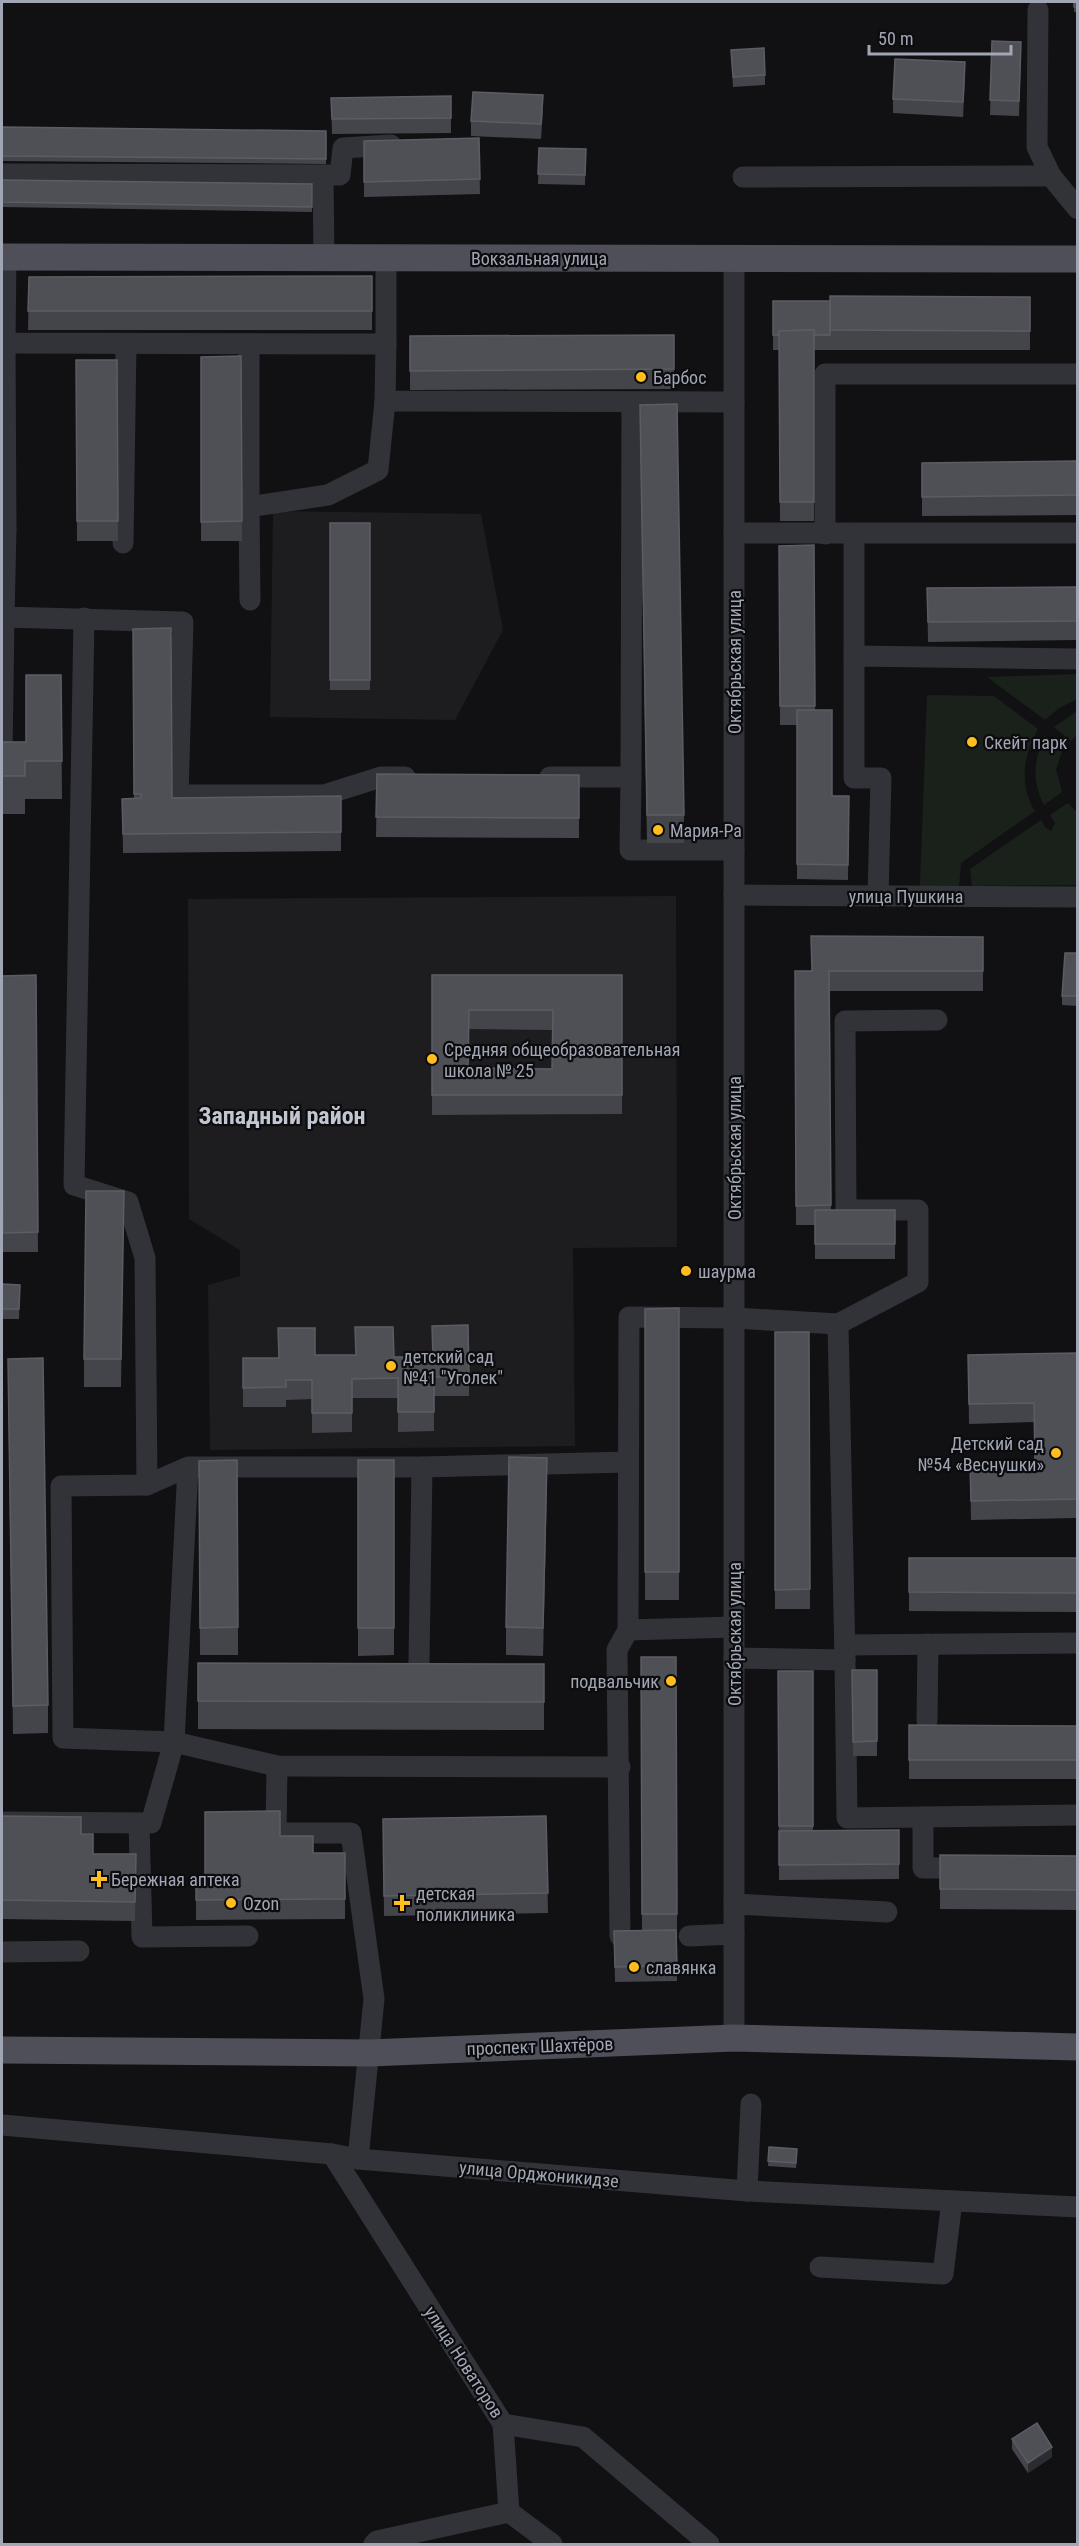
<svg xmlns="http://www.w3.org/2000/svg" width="1079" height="2546" viewBox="0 0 1079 2546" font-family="'Roboto Condensed',sans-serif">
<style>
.built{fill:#1d1d20}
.green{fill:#19211a}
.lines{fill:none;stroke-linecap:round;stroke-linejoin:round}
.minor{stroke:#323338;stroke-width:21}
.major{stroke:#4e4f58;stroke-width:27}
.wall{fill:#44454b;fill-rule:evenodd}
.shaded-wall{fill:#2b2c30}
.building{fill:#4e5056;stroke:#5b5d65;stroke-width:1.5;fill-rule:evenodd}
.poi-dot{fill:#ffbe1d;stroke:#0c0c0e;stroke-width:2}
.labels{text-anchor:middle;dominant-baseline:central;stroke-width:4.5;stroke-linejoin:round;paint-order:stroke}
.street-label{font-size:18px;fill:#a1a6b5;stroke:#0c0c0e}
.poi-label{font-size:18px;fill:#a1a6b5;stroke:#0c0c0e;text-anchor:start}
.district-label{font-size:24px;font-weight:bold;fill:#c2c6d1;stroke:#0c0c0e}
</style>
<rect width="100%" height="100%" fill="#111113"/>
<!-- built -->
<g class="built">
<path d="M 273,511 L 481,514 L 503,630 L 455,720 L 270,717 Z"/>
<path d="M 676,896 L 677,1247 L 573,1248 L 575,1446 L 210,1450 L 208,1285 L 240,1276 L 240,1250 L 189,1219 L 188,899 Z"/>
</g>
<!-- green -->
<g class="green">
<path d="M 1077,674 L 1077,699 L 1059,708 L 1045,720 L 987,677 Z"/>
<path d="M 927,695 L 994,696 L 1038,729 C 1023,755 1019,786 1035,811 L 961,863 L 959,887 L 920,886 Z"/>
<path d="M 1077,711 L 1077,735 L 1071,741 L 1054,727 Z"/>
<path d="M 1045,736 L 1063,749 L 1056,769 L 1062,792 L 1044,805 C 1032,781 1033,760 1045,736 Z"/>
<path d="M 1068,803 L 1077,812 L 1077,885 L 972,886 L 970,869 L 1041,820 L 1045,827 L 1051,831 L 1055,823 L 1050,815 Z"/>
</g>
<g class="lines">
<!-- minor -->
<g class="minor">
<path d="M 1038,10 L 1037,147 L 1051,176"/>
<path d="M 2,174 L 323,175 L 324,258"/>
<path d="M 323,175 L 340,175 L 343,148 L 391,145"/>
<path d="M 743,177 L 1051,176 L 1078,209"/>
<path d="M 6,257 L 5,343 L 386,344 L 385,401 L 734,402"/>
<path d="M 249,344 L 249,507 L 328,495 L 378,470 L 385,401"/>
<path d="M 386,344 L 386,258"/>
<path d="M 249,507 L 250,600"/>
<path d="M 2,529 L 6,529 L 5,343"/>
<path d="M 6,529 L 4,617 L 183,622 L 178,795 L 324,795 L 381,777 L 405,777"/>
<path d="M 734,533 L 1078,533"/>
<path d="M 825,534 L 825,374 L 1078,374"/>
<path d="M 123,543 L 126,344"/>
<path d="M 84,618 L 74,1185 L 128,1202 L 145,1258 L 147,1485"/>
<path d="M 854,656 L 854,534"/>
<path d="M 2,757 L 4,617"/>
<path d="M 550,777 L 631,777 L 632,402"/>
<path d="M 631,777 L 630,850 L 734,850"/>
<path d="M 734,895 L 1078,897"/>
<path d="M 878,896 L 881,778 L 854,778 L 854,656 L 1078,659"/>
<path d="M 188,1467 L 174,1742 L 63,1738 L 61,1486 L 147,1485 L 188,1467 L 422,1467 L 627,1462"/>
<path d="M 734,1627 L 628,1630 L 629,1317 L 734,1318 L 838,1324 L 918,1282 L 918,1210 L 846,1210 L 845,1021 L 937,1020"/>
<path d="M 845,1645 L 1078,1643"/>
<path d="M 734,1658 L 845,1660 L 838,1324"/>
<path d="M 845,1660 L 847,1818 L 1078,1815"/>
<path d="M 419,1663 L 422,1467"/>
<path d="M 927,1721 L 928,1644"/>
<path d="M 277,1766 L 276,1833 L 351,1833 L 374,1999 L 358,2159"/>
<path d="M 923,1817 L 923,1868 L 969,1868"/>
<path d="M 2,1822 L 151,1823 L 174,1742 L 277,1766 L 620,1767"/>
<path d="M 139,1823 L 142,1937 L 248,1936"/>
<path d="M 734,1904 L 887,1912"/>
<path d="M 620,1936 L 617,1650 L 628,1630"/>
<path d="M 689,1936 L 734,1934"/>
<path d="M 2,1952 L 79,1951"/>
<path d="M 734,2038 L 734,258"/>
<path d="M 2,2125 L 332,2154 L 358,2159 L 747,2191 L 1078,2207"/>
<path d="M 332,2154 L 503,2424 L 583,2437 L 709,2544"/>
<path d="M 747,2191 L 751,2104"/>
<path d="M 820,2267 L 943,2274 L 952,2201"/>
<path d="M 503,2424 L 509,2512 L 552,2544"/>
<path d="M 374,2544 L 377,2541 L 509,2512"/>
</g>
<!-- major -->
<g class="major">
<path d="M 2,257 L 1078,259"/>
<path d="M 2,2050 L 370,2053 L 734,2038 L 1078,2047"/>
</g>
</g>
<!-- wall -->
<g class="wall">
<rect x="1074" y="2" width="3" height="10"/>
<path d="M 992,41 L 1021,56 L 1019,116 L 990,115 Z"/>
<path d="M 731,50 L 765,75 L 765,85 L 733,87 Z"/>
<path d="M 965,77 L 963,117 L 893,113 L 893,99 Z"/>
<path d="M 451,96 L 451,133 L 332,134 L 331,98 Z"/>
<path d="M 543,110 L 541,139 L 471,136 L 471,121 Z"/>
<path d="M 2,127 L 326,131 L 326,164 L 2,161 Z"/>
<path d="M 479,138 L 480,194 L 364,197 L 364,141 Z"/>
<path d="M 539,148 L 586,149 L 585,185 L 538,184 Z"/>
<path d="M 2,180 L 312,184 L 312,212 L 2,207 Z"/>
<path d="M 372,276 L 372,330 L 28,330 L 29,277 Z"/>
<path d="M 1030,297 L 1030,350 L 814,350 L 814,521 L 780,521 L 779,350 L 773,350 L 773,301 L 830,301 Z"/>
<path d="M 674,335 L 674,389 L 410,390 L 410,336 Z"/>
<path d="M 241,356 L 242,541 L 201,541 L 201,357 Z"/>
<path d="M 76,360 L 117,360 L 118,541 L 77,541 Z"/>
<path d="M 640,433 L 684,815 L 684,843 L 647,843 Z"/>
<path d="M 1077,461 L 1077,515 L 922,516 L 922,463 Z"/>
<rect x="330" y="523" width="40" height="167"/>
<path d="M 814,545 L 815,710 L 832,796 L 849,796 L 848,880 L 797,879 L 797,725 L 780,725 L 779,546 Z"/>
<path d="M 1077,587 L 1077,640 L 928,642 L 927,588 Z"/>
<path d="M 133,629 L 172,798 L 341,796 L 341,851 L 123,853 L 122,799 L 134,798 Z"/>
<path d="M 61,675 L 62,799 L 25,799 L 25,814 L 2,814 L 2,742 L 26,742 Z"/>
<path d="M 377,774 L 579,775 L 579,838 L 376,837 Z"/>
<path d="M 983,937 L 983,991 L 830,991 L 831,1210 L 895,1210 L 895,1259 L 815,1259 L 815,1225 L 796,1225 L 795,971 L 812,971 Z"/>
<path d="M 1077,953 L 1077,1006 L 1062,1005 L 1062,996 Z"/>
<path d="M 36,975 L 38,1252 L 3,1252 L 2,976 Z"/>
<path d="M 432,975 L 622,975 L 622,1114 L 432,1115 ZM 469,1029 L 552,1030 L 552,1069 L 468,1068 Z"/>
<path d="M 124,1191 L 121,1387 L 84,1387 L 84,1359 Z"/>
<path d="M 2,1284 L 20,1285 L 19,1319 L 2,1319 Z"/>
<path d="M 679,1308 L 679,1600 L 645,1600 L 645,1309 Z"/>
<path d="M 775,1332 L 809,1332 L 810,1609 L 775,1609 Z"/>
<path d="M 1077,1353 L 1077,1518 L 971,1520 L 970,1464 L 1035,1462 L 1034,1422 L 969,1424 L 968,1355 Z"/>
<path d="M 315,1355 L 394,1357 L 469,1376 L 469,1396 L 434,1396 L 434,1431 L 398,1432 L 398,1398 L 352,1398 L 352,1432 L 312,1433 L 312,1399 L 286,1400 L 286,1407 L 243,1407 L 243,1358 L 278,1358 Z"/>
<path d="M 8,1386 L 48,1705 L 48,1733 L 13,1734 Z"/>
<path d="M 358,1460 L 394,1460 L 394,1655 L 358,1656 Z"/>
<path d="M 199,1461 L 238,1627 L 238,1655 L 200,1655 Z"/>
<path d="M 547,1486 L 543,1656 L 506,1655 L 506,1627 Z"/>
<path d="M 909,1558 L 1077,1558 L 1077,1612 L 909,1611 Z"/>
<path d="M 641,1657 L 677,1914 L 677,1981 L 615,1982 L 614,1931 L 642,1930 Z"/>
<path d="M 198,1663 L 544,1664 L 544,1730 L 198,1729 Z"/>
<path d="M 852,1670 L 877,1670 L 877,1756 L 853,1756 Z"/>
<path d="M 778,1671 L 813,1671 L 813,1831 L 899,1830 L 899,1879 L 779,1880 Z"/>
<path d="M 909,1725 L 1077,1726 L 1077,1779 L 909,1779 Z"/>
<path d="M 2,1816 L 81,1834 L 93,1854 L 136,1854 L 135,1921 L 2,1919 Z"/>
<path d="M 546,1816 L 548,1913 L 384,1916 L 383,1819 Z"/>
<path d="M 280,1836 L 313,1853 L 345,1853 L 345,1919 L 196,1920 L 196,1880 L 205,1880 Z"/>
<path d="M 940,1855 L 1077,1856 L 1077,1910 L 940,1909 Z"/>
<path d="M 769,2147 L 797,2149 L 796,2168 L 768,2166 Z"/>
<path d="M 1012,2439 L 1052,2457 L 1028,2473 L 1012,2449 Z"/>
</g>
<!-- shaded-wall -->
<g class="shaded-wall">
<path d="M 965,62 L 965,77 L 963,117 L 963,102 Z"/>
<path d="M 547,1458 L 547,1486 L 543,1656 L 543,1628 Z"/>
<path d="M 1052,2447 L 1052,2457 L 1028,2473 L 1028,2463 Z"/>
</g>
<!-- building -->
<g class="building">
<rect x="1074" y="2" width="3" height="5"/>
<path d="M 992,41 L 1021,42 L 1019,101 L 990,100 Z"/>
<path d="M 764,48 L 765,75 L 733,77 L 731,50 Z"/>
<path d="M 895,59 L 965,62 L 963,102 L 893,99 Z"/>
<path d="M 473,92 L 543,95 L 541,124 L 471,121 Z"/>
<path d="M 451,96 L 451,118 L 332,119 L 331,98 Z"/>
<path d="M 2,127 L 326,131 L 326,159 L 2,156 Z"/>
<path d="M 479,138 L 480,179 L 364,182 L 364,141 Z"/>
<path d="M 539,148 L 586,149 L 585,175 L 538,174 Z"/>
<path d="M 2,180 L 312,184 L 312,207 L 2,202 Z"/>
<path d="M 372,276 L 372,311 L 28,311 L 29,277 Z"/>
<path d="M 830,296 L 1030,297 L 1030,331 L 830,330 Z"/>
<path d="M 773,301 L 830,301 L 830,335 L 814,335 L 814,330 L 779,331 L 779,335 L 773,335 Z"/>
<path d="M 814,330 L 814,502 L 780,502 L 779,331 Z"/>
<path d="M 674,335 L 674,369 L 410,371 L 410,336 Z"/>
<path d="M 241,356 L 242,521 L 201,522 L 201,357 Z"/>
<path d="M 76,360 L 117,360 L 118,521 L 77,521 Z"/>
<path d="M 677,404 L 684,815 L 647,815 L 640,405 Z"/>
<path d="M 1077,461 L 1077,495 L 922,497 L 922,463 Z"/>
<rect x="330" y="523" width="40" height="157"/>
<path d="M 814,545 L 815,706 L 780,706 L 779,546 Z"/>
<path d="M 1077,587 L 1077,621 L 928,622 L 927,588 Z"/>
<path d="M 171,628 L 172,798 L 341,796 L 341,832 L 123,834 L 122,799 L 141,798 L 141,794 L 134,794 L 133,629 Z"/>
<path d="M 26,675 L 61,675 L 62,761 L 25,761 L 25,776 L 2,776 L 2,742 L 26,742 Z"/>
<path d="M 797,710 L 832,710 L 832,796 L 849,796 L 848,865 L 797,864 Z"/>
<path d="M 377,774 L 579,775 L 579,818 L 376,817 Z"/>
<path d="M 811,936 L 983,937 L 983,971 L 829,971 L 831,1205 L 796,1206 L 795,971 L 812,971 Z"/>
<path d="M 1065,953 L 1077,953 L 1077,996 L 1062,996 Z"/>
<path d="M 36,975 L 38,1232 L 3,1233 L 2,976 Z"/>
<path d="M 432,975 L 622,975 L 622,1095 L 432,1095 ZM 469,1010 L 553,1010 L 552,1069 L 468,1068 Z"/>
<path d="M 86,1191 L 124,1191 L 121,1359 L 84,1359 Z"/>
<rect x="815" y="1210" width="80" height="34"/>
<path d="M 2,1284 L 20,1285 L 19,1309 L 2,1309 Z"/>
<path d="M 679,1308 L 679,1572 L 645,1572 L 645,1309 Z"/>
<path d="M 468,1325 L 469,1376 L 434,1377 L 434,1412 L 398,1412 L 398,1378 L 352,1379 L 352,1413 L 312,1413 L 312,1380 L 286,1380 L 286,1387 L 243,1388 L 243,1358 L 279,1358 L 278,1328 L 315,1328 L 315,1355 L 356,1355 L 355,1327 L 393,1327 L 394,1357 L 433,1357 L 432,1326 Z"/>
<path d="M 775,1332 L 809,1332 L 810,1589 L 775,1590 Z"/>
<path d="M 1077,1353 L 1077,1499 L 971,1501 L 970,1464 L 1035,1462 L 1034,1403 L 969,1404 L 968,1355 Z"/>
<path d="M 43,1358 L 48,1705 L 13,1706 L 8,1359 Z"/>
<path d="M 509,1457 L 547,1458 L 543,1628 L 506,1627 Z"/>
<path d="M 237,1460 L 238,1627 L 200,1628 L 199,1461 Z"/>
<rect x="358" y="1460" width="36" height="168"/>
<path d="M 909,1558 L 1077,1558 L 1077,1593 L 909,1592 Z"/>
<path d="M 641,1657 L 676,1657 L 677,1914 L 642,1914 Z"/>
<path d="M 198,1663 L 544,1664 L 544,1702 L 198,1701 Z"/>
<path d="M 852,1670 L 877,1670 L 877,1741 L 853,1742 Z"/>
<path d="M 778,1671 L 813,1671 L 813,1826 L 779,1826 Z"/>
<path d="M 909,1725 L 1077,1726 L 1077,1760 L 909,1760 Z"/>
<path d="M 280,1811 L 280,1836 L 313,1836 L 313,1853 L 345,1853 L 345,1899 L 196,1900 L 196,1880 L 205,1880 L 205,1812 Z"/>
<path d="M 2,1816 L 81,1817 L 81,1834 L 93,1834 L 93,1854 L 136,1854 L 135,1902 L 2,1900 Z"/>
<path d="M 546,1816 L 548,1893 L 384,1896 L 383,1819 Z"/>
<path d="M 899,1830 L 899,1864 L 779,1865 L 779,1831 Z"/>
<path d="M 940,1855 L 1077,1856 L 1077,1890 L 940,1889 Z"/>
<path d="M 676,1930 L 677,1966 L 615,1967 L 614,1931 Z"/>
<path d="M 769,2147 L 797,2149 L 796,2163 L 768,2161 Z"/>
<path d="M 1037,2423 L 1052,2447 L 1028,2463 L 1012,2439 Z"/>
</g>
<!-- markers -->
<g class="poi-dot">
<circle cx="641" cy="377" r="6"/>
<circle cx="972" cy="742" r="6"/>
<circle cx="658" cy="830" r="6"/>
<circle cx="432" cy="1059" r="6"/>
<circle cx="686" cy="1271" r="6"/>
<circle cx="391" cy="1366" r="6"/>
<circle cx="1056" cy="1453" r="6"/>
<circle cx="671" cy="1681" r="6"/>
<path d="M96 1870h6v6h6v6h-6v6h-6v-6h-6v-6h6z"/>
<circle cx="231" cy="1903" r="6"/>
<path d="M399 1894h6v6h6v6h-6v6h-6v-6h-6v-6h6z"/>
<circle cx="634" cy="1967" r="6"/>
</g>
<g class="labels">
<!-- street labels -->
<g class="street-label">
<text x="539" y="258">Вокзальная улица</text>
<text transform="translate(734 662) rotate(-90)">Октябрьская улица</text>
<text x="906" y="896">улица Пушкина</text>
<text transform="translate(734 1148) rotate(-90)">Октябрьская улица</text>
<text transform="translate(734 1634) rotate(-90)">Октябрьская улица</text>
<text transform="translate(540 2046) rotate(-2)">проспект Шахтёров</text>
<text transform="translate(539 2174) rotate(5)">улица Орджоникидзе</text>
<text transform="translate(464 2362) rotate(57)">улица Новаторов</text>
</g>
<!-- poi labels -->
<g class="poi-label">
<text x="653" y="377">Барбос</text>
<text x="984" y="742">Скейт парк</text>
<text x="670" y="830">Мария-Ра</text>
<text x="444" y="1049">Средняя общеобразовательная<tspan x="444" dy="21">школа № 25</tspan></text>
<text x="698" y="1271">шаурма</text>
<text x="403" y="1356">детский сад<tspan x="403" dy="21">№41 "Уголек"</tspan></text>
<text x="1044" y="1443" text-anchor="end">Детский сад<tspan x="1044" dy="21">№54 «Веснушки»</tspan></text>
<text x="659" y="1681" text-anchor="end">подвальчик</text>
<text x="111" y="1879">Бережная аптека</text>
<text x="416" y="1893">детская<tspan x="416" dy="21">поликлиника</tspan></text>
<text x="243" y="1903">Ozon</text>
<text x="646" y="1967">славянка</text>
</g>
<!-- district labels -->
<g class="district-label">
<text x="282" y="1116">Западный район</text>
</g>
</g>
<!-- border -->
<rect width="1079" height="2546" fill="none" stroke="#a1a6b5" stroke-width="6"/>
<!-- scale -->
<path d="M869 45v9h142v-9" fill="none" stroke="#a1a6b5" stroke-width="3"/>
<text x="878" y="45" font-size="18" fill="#a1a6b5" stroke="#0c0c0e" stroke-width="4.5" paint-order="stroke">50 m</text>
</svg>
